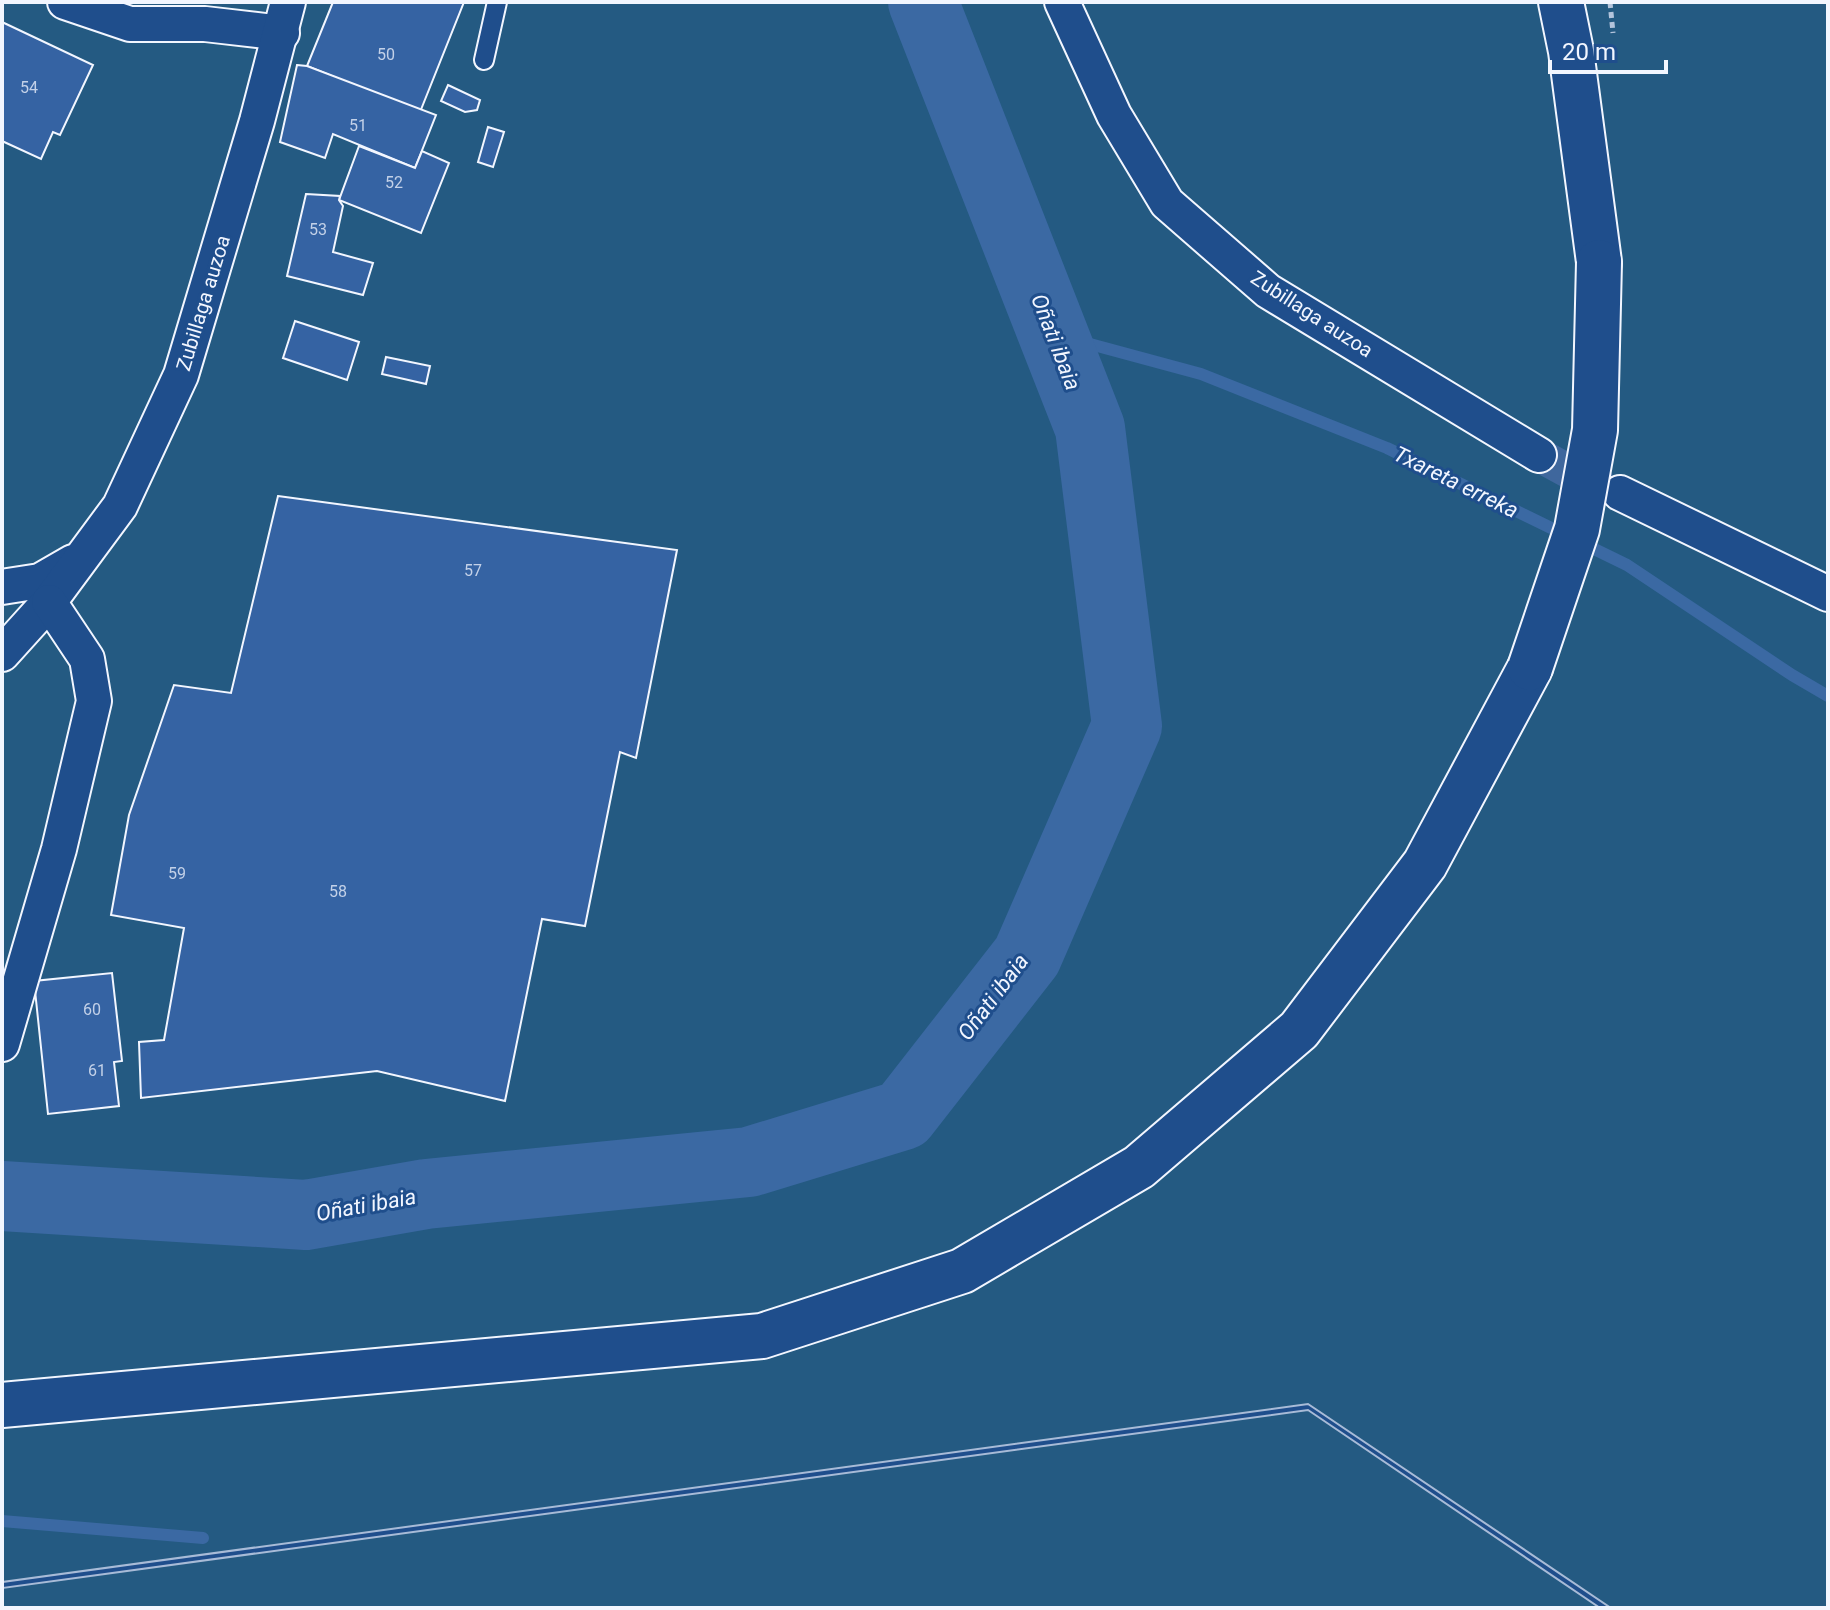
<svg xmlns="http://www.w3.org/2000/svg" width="1830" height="1610" viewBox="0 0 1830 1610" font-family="Roboto,sans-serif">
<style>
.green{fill:#245a82;stroke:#a8bbd7;stroke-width:2}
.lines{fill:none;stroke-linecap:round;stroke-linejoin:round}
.stream{stroke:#3b69a3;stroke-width:12}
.river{stroke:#3b69a3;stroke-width:70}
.building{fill:#3563a3;stroke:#f2f6ff;stroke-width:2}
.street-tunnel{stroke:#3f679d;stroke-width:34;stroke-dasharray:34 17;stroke-linecap:butt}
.lane-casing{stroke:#f2f6ff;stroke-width:22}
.street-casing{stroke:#f2f6ff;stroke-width:38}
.secondary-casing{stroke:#f2f6ff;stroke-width:48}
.path{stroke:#b3c4dc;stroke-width:5;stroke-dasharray:6 4;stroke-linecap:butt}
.lane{stroke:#1f4e8c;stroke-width:18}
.street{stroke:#1f4e8c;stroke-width:34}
.secondary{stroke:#1f4e8c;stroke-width:44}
.secondary-bridge-casing{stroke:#f2f6ff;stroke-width:48;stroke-linecap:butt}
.secondary-bridge{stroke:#1f4e8c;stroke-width:44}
.labels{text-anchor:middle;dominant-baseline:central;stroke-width:6;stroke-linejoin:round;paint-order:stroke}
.number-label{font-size:16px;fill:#c3d1e8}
.street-label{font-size:20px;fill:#f2f6ff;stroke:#1f4e8c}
.water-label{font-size:22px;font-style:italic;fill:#f2f6ff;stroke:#1f4e8c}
</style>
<rect width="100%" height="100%" fill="#1f4e8c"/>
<!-- green -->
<g class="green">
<path d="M 2,2 L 1828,2 L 1828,1608 L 1611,1608 L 1308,1404 L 2,1582 Z"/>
<path d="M 1308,1410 L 1600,1608 L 2,1608 L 2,1588 Z"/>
</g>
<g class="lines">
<!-- stream -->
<g class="stream">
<path d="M 1053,334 L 1201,374 L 1387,448 L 1627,565 L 1792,675 L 1828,696"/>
<path d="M 2,1521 L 203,1538"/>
</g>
<!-- river -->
<path class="river" d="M 2,1196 L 306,1215 L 426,1194 L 749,1162 L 903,1115 L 1027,956 L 1127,726 L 1090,428 L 923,2"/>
</g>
<!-- building -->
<g class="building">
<path d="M 333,2 L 464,2 L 420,112 L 307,66 Z"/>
<path d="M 2,22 L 93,65 L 60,135 L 53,132 L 41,159 L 2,141 Z"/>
<path d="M 297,65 L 307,66 L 436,115 L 415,168 L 333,134 L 325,158 L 280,142 Z"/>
<path d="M 448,85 L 480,100 L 477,110 L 465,112 L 441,101 Z"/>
<path d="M 488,127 L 504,132 L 493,167 L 478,162 Z"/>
<path d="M 359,146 L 415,168 L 422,151 L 449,163 L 421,233 L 339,200 Z"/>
<path d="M 306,194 L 340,196 L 339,200 L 343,206 L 333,252 L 373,263 L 363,295 L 287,276 Z"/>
<path d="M 295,321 L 359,342 L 347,380 L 283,358 Z"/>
<path d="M 386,357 L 430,366 L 426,384 L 382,374 Z"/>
<path d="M 278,496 L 677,550 L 636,758 L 620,752 L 585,926 L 542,919 L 505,1101 L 377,1071 L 141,1098 L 139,1042 L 164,1040 L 184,928 L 111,915 L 129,815 L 174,685 L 231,693 Z"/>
<path d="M 112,973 L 122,1061 L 114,1062 L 119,1106 L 48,1114 L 34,981 Z"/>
</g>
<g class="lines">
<!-- street-tunnel -->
<path class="street-tunnel" d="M 1539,455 L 1597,487 L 1608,490"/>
<defs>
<path id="lane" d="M 484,60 L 497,2"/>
<g id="street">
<path d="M 65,2 L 130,24 L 205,24 L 282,33"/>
<path d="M 1062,2 L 1114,115 L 1167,203 L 1268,291 L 1539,455"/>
<path d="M 1620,493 L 1828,594"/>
<path d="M 2,587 L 40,581 L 73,562"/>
<path d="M 2,654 L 49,602 L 120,506 L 181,375 L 257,121 L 288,2"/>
<path d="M 2,1044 L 59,849 L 94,701 L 87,659 L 49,602"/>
</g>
<g id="secondary">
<path d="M 1561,2 L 1571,51 L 1599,262"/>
<path d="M 2,1405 L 762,1336 L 962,1271 L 1139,1167 L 1299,1030 L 1425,864 L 1530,668"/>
</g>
</defs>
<!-- lane casing -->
<use href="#lane" class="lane-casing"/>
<!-- street casing -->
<use href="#street" class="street-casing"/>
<!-- secondary casing -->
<use href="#secondary" class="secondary-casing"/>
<!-- path -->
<path class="path" d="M 1610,2 L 1613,33"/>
<!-- lane -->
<use href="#lane" class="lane"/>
<!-- street -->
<use href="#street" class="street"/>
<!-- secondary -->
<use href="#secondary" class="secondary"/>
<defs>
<path id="secondary-bridge" d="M 1530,668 L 1577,529 L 1595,430 L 1599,262"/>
</defs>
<!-- secondary-bridge casing -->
<use href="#secondary-bridge" class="secondary-bridge-casing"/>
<!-- secondary-bridge -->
<use href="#secondary-bridge" class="secondary-bridge"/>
</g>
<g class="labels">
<!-- number labels -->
<g class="number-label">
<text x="386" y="54">50</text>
<text x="29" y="87">54</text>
<text x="358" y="125">51</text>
<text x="394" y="182">52</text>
<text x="318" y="229">53</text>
<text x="473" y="570">57</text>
<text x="177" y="873">59</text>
<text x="338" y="891">58</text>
<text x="92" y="1009">60</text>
<text x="97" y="1070">61</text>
</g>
<!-- street labels -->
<g class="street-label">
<text transform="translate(203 303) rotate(-73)">Zubillaga auzoa</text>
<text transform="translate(1312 314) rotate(33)">Zubillaga auzoa</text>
</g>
<!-- water labels -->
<g class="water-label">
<text transform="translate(1056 342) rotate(69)">Oñati ibaia</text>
<text transform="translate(1456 482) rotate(26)">Txareta erreka</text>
<text transform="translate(993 997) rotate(-53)">Oñati ibaia</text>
<text transform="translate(366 1205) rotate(-10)">Oñati ibaia</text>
</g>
</g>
<!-- border -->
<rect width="1830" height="1610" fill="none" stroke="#f2f6ff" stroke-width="8"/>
<!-- scale -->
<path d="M1550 60v12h116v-12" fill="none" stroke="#f2f6ff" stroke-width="4"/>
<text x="1562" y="60" font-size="24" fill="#f2f6ff" stroke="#1f4e8c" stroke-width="6" paint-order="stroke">20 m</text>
</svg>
